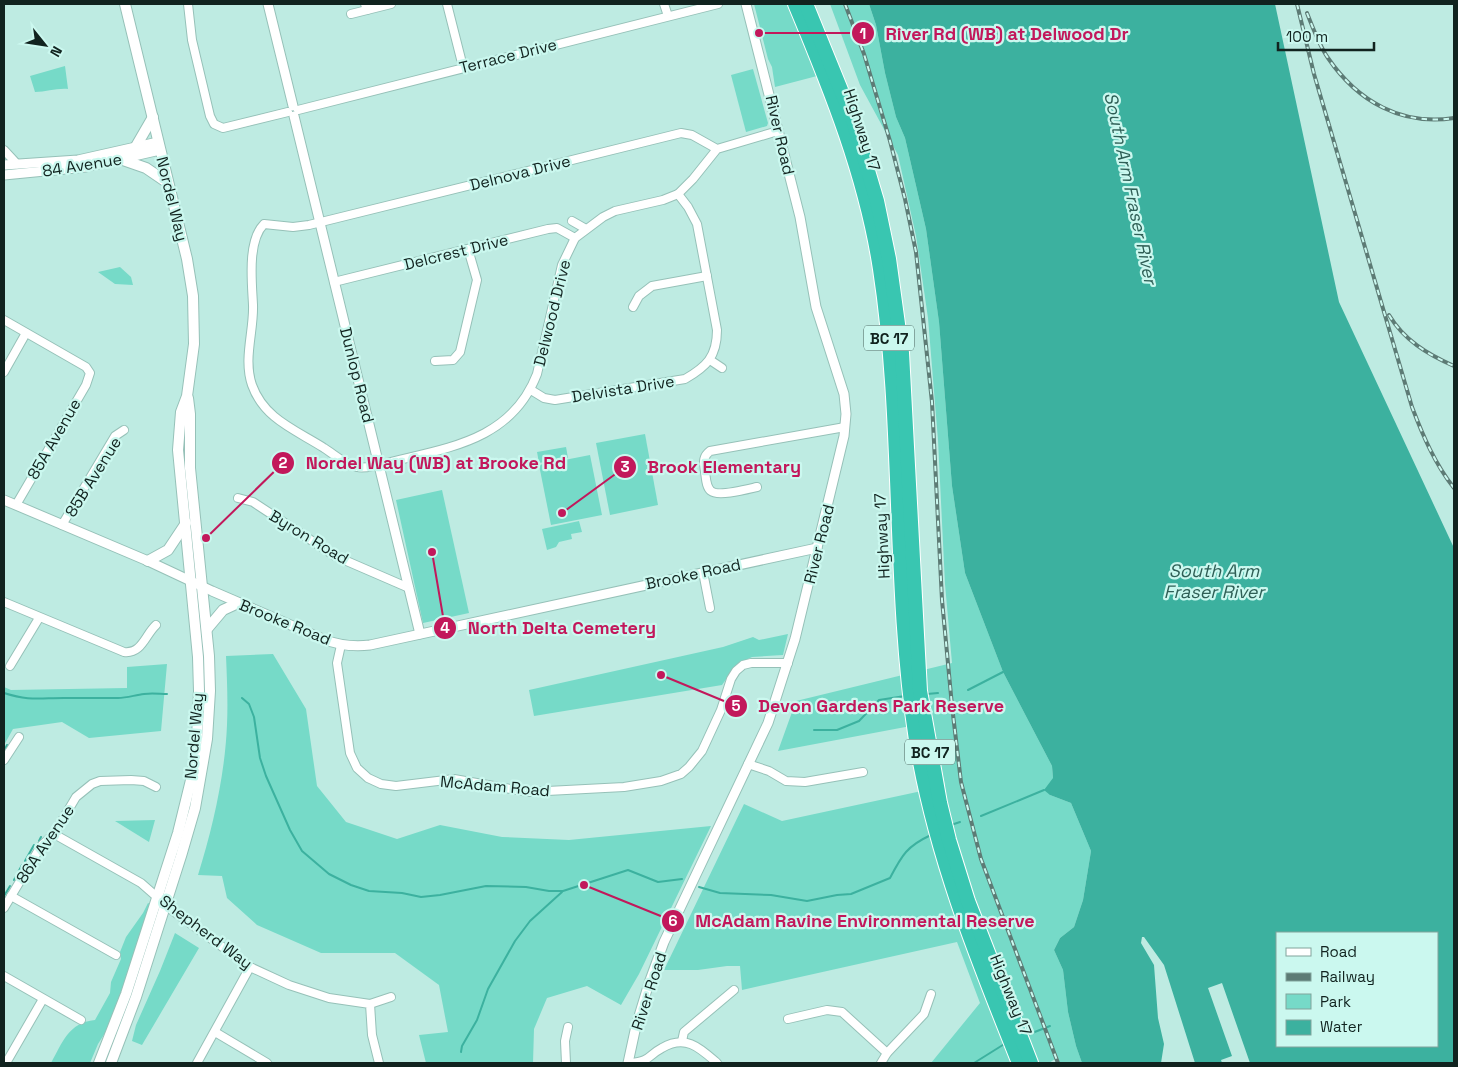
<svg xmlns="http://www.w3.org/2000/svg" width="1458" height="1067" viewBox="0 0 1458 1067" font-family="'Space Grotesk',sans-serif">
<style>
.green{fill:#76dac8}
.water{fill:#3cb19f;fill-rule:evenodd}
.pier{fill:#beebe2}
.lines{fill:none;stroke-linecap:round;stroke-linejoin:round}
.stream{stroke:#3cb19f;stroke-width:2}
.minor-casing{stroke:#96c1b8;stroke-width:10}
.tertiary-casing{stroke:#96c1b8;stroke-width:11}
.secondary-casing{stroke:#96c1b8;stroke-width:12}
.motorway-casing{stroke:#fff;stroke-width:16}
.minor{stroke:#fff;stroke-width:8}
.tertiary{stroke:#fff;stroke-width:9}
.secondary{stroke:#fff;stroke-width:10}
.motorway{stroke:#39c6b1;stroke-width:14}
.rail-casing{stroke:#5d7b75;stroke-width:4}
.rail{stroke:#cbf8ef;stroke-width:2;stroke-dasharray:5.5;stroke-linecap:butt}
.labels{text-anchor:middle;dominant-baseline:central;stroke-width:4.5;stroke-linejoin:round;paint-order:stroke}
.shield{fill:#cbf8ef;stroke:#49635d;stroke-width:1}
.shield-label{font-size:15px;font-weight:bold;fill:#11231f}
.street-label{font-size:16px;fill:#11231f;stroke:#cbf8ef}
.water-label{font-size:18px;font-style:italic;fill:#2f5f56;stroke:#cbf8ef}
.leader{fill:none;stroke:#c2185b;stroke-width:2}
.callout-dot{fill:#c2185b;stroke:#cbf8ef;stroke-width:2}
.mark-label{font-size:15px;text-anchor:middle;font-weight:bold;fill:#fff}
.callout-label{font-size:18px;text-anchor:middle;font-weight:bold;fill:#c2185b;stroke:#cbf8ef;stroke-width:4.5;stroke-linejoin:round;paint-order:stroke}
</style>
<rect width="100%" height="100%" fill="#beebe2"/>
<!-- green -->
<g class="green">
<path d="M 754,4 L 787,4 L 817,76 L 775,87 L 772,67 L 768,59 Z"/>
<path d="M 830,4 L 869,4 L 876,25 L 885,73 L 896,117 L 905,138 L 926,229 L 939,322 L 952,486 L 965,573 L 1003,672 L 1052,766 L 1053,778 L 1050,795 L 1071,803 L 1091,851 L 1083,900 L 1074,927 L 1060,938 L 1054,950 L 1063,970 L 1068,1012 L 1076,1046 L 1082,1063 L 1056,1063 L 1055,1059 L 1049,1063 L 931,1063 L 980,1003 L 957,942 L 742,990 L 740,966 L 727,966 L 698,970 L 664,970 L 744,804 L 782,821 L 945,786 L 932,722 L 778,751 L 796,701 L 952,663 L 945,584 L 938,440 L 928,318 L 916,236 L 898,155 L 860,85 Z"/>
<path d="M 65,66 L 68,89 C 57,88 46,92 35,92 L 30,76 Z"/>
<path d="M 753,69 L 768,123 L 767,126 L 746,132 L 731,75 Z"/>
<path d="M 120,267 L 131,277 L 133,285 L 115,284 L 98,272 Z"/>
<path d="M 645,434 L 658,505 L 610,515 L 596,443 Z"/>
<path d="M 566,447 L 568,458 L 539,463 L 537,452 Z"/>
<path d="M 590,455 L 602,515 L 551,525 L 539,465 Z"/>
<path d="M 442,490 L 469,613 L 423,623 L 396,500 Z"/>
<path d="M 579,521 L 582,532 L 571,534 L 572,539 L 559,542 L 556,547 L 547,550 L 542,529 Z"/>
<path d="M 788,634 L 783,655 L 752,657 L 736,665 L 722,685 L 534,716 L 529,690 L 723,647 L 753,637 L 759,640 Z"/>
<path d="M 273,654 L 306,709 L 317,786 L 346,822 L 397,839 L 440,825 L 502,837 L 569,840 L 711,826 L 639,974 L 621,1005 L 587,986 L 547,998 L 534,1029 L 533,1063 L 426,1063 L 419,1035 L 448,1032 L 439,985 L 395,953 L 321,953 L 257,925 L 227,898 L 222,876 L 198,875 C 213,827 225,774 227,725 C 228,702 227,679 226,656 Z"/>
<path d="M 167,664 L 161,731 L 89,738 L 62,722 L 13,729 L 4,745 L 4,687 L 11,690 L 127,688 L 127,667 Z"/>
<path d="M 155,820 L 149,842 L 115,821 Z"/>
<path d="M 148,903 L 150,904 L 121,996 L 110,1025 L 98,1044 L 90,1063 L 51,1063 C 63,1042 68,1023 95,1020 L 110,993 L 111,982 L 121,959 L 120,952 L 126,937 L 143,913 Z"/>
<path d="M 175,933 L 199,948 L 142,1045 L 132,1041 L 136,1025 L 160,971 Z"/>
</g>
<!-- water -->
<path class="water" d="M 869,4 L 1275,4 L 1339,302 L 1454,548 L 1454,1063 L 1195,1063 L 1164,965 L 1144,937 L 1142,937 L 1141,943 L 1154,965 L 1158,1018 L 1164,1044 L 1161,1063 L 1082,1063 L 1076,1046 L 1068,1012 L 1063,970 L 1054,950 L 1060,938 L 1074,927 L 1083,900 L 1091,851 L 1071,803 L 1050,795 L 1044,790 L 1053,778 L 1052,766 L 1003,672 L 965,573 L 952,486 L 939,322 L 926,229 L 905,138 L 896,117 L 885,73 L 876,25 ZM 1277,933 L 1437,933 L 1437,1046 L 1277,1046 Z"/>
<!-- pier -->
<path class="pier" d="M 1222,983 L 1250,1063 L 1222,1063 L 1221,1060 L 1232,1056 L 1208,988 Z"/>
<g class="lines">
<!-- stream -->
<g class="stream">
<path d="M 968,690 L 1003,672"/>
<path d="M 4,693 C 29,701 39,698 64,698 C 82,698 100,698 118,698 C 127,698 135,695 144,694 C 152,693 160,694 167,694"/>
<path d="M 927,694 L 938,693"/>
<path d="M 242,698 L 249,704 L 254,717 L 260,758 L 266,776 L 290,830 L 302,851 L 329,874 L 351,885 L 369,891 L 402,893 L 421,897 L 440,895 L 486,886 L 526,887 L 549,891 L 563,891 L 628,870 L 658,882 L 682,879"/>
<path d="M 814,730 L 837,730 L 859,721 L 879,700 L 905,696"/>
<path d="M 4,751 L 7,745"/>
<path d="M 981,816 L 1044,790"/>
<path d="M 951,825 L 960,822"/>
<path d="M 39,841 L 41,837"/>
<path d="M 25,861 L 34,845"/>
<path d="M 14,880 L 22,865"/>
<path d="M 699,887 L 720,893 L 771,895 L 807,901 L 837,895 L 851,894 L 890,878 C 902,855 907,846 931,835"/>
<path d="M 4,896 L 10,886"/>
<path d="M 1027,1035 L 1050,1026"/>
<path d="M 461,1052 L 462,1046 L 477,1020 L 488,989 L 515,941 L 530,921 L 562,892"/>
<path d="M 974,1063 L 1006,1043"/>
</g>
<defs>
<g id="minor">
<path d="M 188,4 L 192,40 L 210,116 L 214,124 L 223,128 L 288,112"/>
<path d="M 365,4 L 367,10 L 391,4"/>
<path d="M 447,4 L 463,67"/>
<path d="M 664,4 L 668,16"/>
<path d="M 351,14 L 367,10"/>
<path d="M 298,110 L 718,4"/>
<path d="M 717,149 L 692,135 L 681,133 L 309,225 L 293,227 L 264,224 C 247,241 252,283 253,305 C 254,331 243,359 252,385 C 264,419 296,430 324,448 C 334,454 345,465 357,467 C 364,469 372,466 379,465 C 442,448 510,444 537,374 L 562,265 L 575,238 L 603,217 L 615,211 L 663,200 L 678,194 L 693,179 L 717,149 L 778,131"/>
<path d="M 4,150 L 17,164"/>
<path d="M 572,221 L 586,229"/>
<path d="M 334,282 L 548,229 L 557,228 L 575,238"/>
<path d="M 633,307 L 639,296 L 652,286 L 707,276"/>
<path d="M 4,320 L 86,367 L 90,373 L 86,385 L 16,505"/>
<path d="M 710,360 L 722,368"/>
<path d="M 435,361 L 453,360 L 460,352 L 477,280 L 468,249"/>
<path d="M 4,372 L 26,333"/>
<path d="M 531,390 L 544,398 L 555,400 L 685,379 C 706,367 717,357 717,330 L 697,224 L 688,207 L 678,194"/>
<path d="M 757,487 C 748,489 718,497 711,491 C 706,487 706,478 705,472 C 704,463 702,457 710,451 L 845,427"/>
<path d="M 238,498 L 253,502 L 335,556 L 409,588"/>
<path d="M 62,525 L 115,436 L 124,430"/>
<path d="M 703,572 L 710,608"/>
<path d="M 4,602 L 124,652 C 142,654 145,635 156,625"/>
<path d="M 341,645 L 337,663 L 350,753 L 357,768 L 368,778 L 381,784 L 396,786 L 454,779 L 528,792 L 624,787 L 661,781 L 681,774 L 689,767 L 702,751 L 721,710 L 731,679 L 736,671 L 743,665 L 751,663 L 788,663"/>
<path d="M 10,666 L 39,618"/>
<path d="M 4,760 L 19,737"/>
<path d="M 748,764 L 769,771 L 786,781 L 805,782 L 863,772"/>
<path d="M 54,834 L 141,883 L 173,911 L 250,967 L 289,985 L 329,998 L 370,1004 L 372,1035 L 379,1063"/>
<path d="M 11,896 L 116,955"/>
<path d="M 4,908 L 41,846 L 54,834 L 76,797 L 92,784 L 100,781 L 131,780 L 144,781 L 156,787"/>
<path d="M 4,976 L 81,1020"/>
<path d="M 370,1004 L 391,997"/>
<path d="M 788,1019 L 827,1010 L 842,1012 L 887,1053"/>
<path d="M 215,1032 L 267,1063"/>
<path d="M 682,1041 L 684,1032 L 734,990"/>
<path d="M 6,1063 L 43,999"/>
<path d="M 197,1063 L 250,967"/>
<path d="M 566,1063 L 565,1041 L 568,1027"/>
<path d="M 631,1063 C 651,1061 647,1056 662,1048 C 686,1034 700,1048 717,1063"/>
<path d="M 881,1063 L 887,1053 L 924,1014 L 931,994"/>
</g>
<g id="tertiary">
<path d="M 268,4 L 293,106"/>
<path d="M 294,116 L 420,634"/>
<path d="M 4,165 L 78,160 L 158,142"/>
<path d="M 4,175 L 86,167 L 160,150"/>
<path d="M 4,500 L 148,561 L 212,591 L 323,639 C 338,645 354,647 370,645 L 817,548"/>
<path d="M 628,1063 L 636,1026 L 649,983 L 664,942 L 768,723 L 795,639 L 844,436 L 846,414 L 844,394 L 816,307 L 800,217 L 746,4"/>
</g>
<g id="secondary">
<path d="M 135,148 L 153,117"/>
<path d="M 123,160 L 146,168 L 168,183"/>
<path d="M 148,561 L 168,550 L 186,523"/>
<path d="M 207,629 L 223,610 L 238,603"/>
<path d="M 99,1063 L 126,994 L 178,833 L 192,776 L 197,739 L 199,691 L 198,657 L 178,450 L 181,412 L 187,396 L 194,344 L 193,296 L 187,259 L 125,4"/>
<path d="M 111,1063 L 136,997 L 181,856 L 195,808 L 207,739 L 210,691 L 209,656 L 190,468 L 190,414 L 188,398"/>
</g>
<g id="motorway">
<path d="M 795,4 C 831,90 866,177 880,269 C 904,425 892,584 916,740 C 935,855 976,956 1019,1063"/>
<path d="M 806,4 L 852,117 L 877,201 L 889,259 L 902,353 L 920,691 L 940,803 L 949,840 L 968,901 L 1031,1063"/>
</g>
</defs>
<!-- minor casing -->
<use href="#minor" class="minor-casing"/>
<!-- tertiary casing -->
<use href="#tertiary" class="tertiary-casing"/>
<!-- secondary casing -->
<use href="#secondary" class="secondary-casing"/>
<!-- motorway casing -->
<use href="#motorway" class="motorway-casing"/>
<!-- minor -->
<use href="#minor" class="minor"/>
<!-- tertiary -->
<use href="#tertiary" class="tertiary"/>
<!-- secondary -->
<use href="#secondary" class="secondary"/>
<!-- motorway -->
<use href="#motorway" class="motorway"/>
<defs>
<g id="rail">
<path d="M 845,4 L 864,54 L 890,141 L 905,199 L 916,252 L 932,402 L 942,600 L 952,706 L 961,782 L 981,859 L 1058,1063"/>
<path d="M 1297,4 L 1314,74 L 1412,407 C 1423,436 1435,464 1454,488"/>
<path d="M 1307,13 C 1313,28 1319,45 1328,58 C 1358,102 1402,126 1454,118"/>
<path d="M 1389,315 C 1404,340 1427,354 1454,366"/>
</g>
</defs>
<!-- rail casing -->
<use href="#rail" class="rail-casing"/>
<!-- rail -->
<use href="#rail" class="rail"/>
</g>
<g class="labels">
<!-- shield labels -->
<g class="shield">
<rect x="864" y="325.5" width="50" height="25" rx="4"/>
<rect x="905" y="739.5" width="50" height="25" rx="4"/>
</g>
<g class="shield-label">
<text x="889" y="338">BC 17</text>
<text x="930" y="752">BC 17</text>
</g>
<!-- street labels -->
<g class="street-label">
<text transform="translate(508 56) rotate(-14)">Terrace Drive</text>
<text transform="translate(862 130) rotate(72)">Highway 17</text>
<text transform="translate(780 135) rotate(77)">River Road</text>
<text transform="translate(82 165) rotate(-9)">84 Avenue</text>
<text transform="translate(520 173) rotate(-14)">Delnova Drive</text>
<text transform="translate(172 199) rotate(76)">Nordel Way</text>
<text transform="translate(456 252) rotate(-14)">Delcrest Drive</text>
<text transform="translate(552 313) rotate(-76)">Delwood Drive</text>
<text transform="translate(357 375) rotate(76)">Dunlop Road</text>
<text transform="translate(623 389) rotate(-9)">Delvista Drive</text>
<text transform="translate(54 439) rotate(-60)">85A Avenue</text>
<text transform="translate(93 477) rotate(-58)">85B Avenue</text>
<text transform="translate(882 536) rotate(-93)">Highway 17</text>
<text transform="translate(309 537) rotate(31)">Byron Road</text>
<text transform="translate(819 544) rotate(-76)">River Road</text>
<text transform="translate(693 574) rotate(-12)">Brooke Road</text>
<text transform="translate(285 622) rotate(22)">Brooke Road</text>
<text transform="translate(194 736) rotate(-85)">Nordel Way</text>
<text transform="translate(495 786) rotate(5)">McAdam Road</text>
<text transform="translate(45 844) rotate(-56)">86A Avenue</text>
<text transform="translate(206 932) rotate(37)">Shepherd Way</text>
<text transform="translate(649 991) rotate(-72)">River Road</text>
<text transform="translate(1011 995) rotate(68)">Highway 17</text>
</g>
<!-- water labels -->
<g class="water-label">
<text transform="translate(1131 188) rotate(78)">South Arm Fraser River</text>
<text x="1214" y="570">South Arm<tspan x="1214" dy="21">Fraser River</tspan></text>
</g>
</g>
<!-- callouts -->
<path class="leader" d="M759 33L863 33M206 538L283 463M562 513L625 467M432 552L445 628M661 675L736 706M584 885L673 921"/>
<g class="callout-dot">
<circle cx="759" cy="33" r="5"/>
<circle cx="206" cy="538" r="5"/>
<circle cx="562" cy="513" r="5"/>
<circle cx="432" cy="552" r="5"/>
<circle cx="661" cy="675" r="5"/>
<circle cx="584" cy="885" r="5"/>
<circle cx="863" cy="33" r="12"/>
<circle cx="283" cy="463" r="12"/>
<circle cx="625" cy="467" r="12"/>
<circle cx="445" cy="628" r="12"/>
<circle cx="736" cy="706" r="12"/>
<circle cx="673" cy="921" r="12"/>
</g>
<g class="mark-label">
<text x="863" y="39">1</text>
<text x="283" y="468">2</text>
<text x="625" y="472">3</text>
<text x="445" y="633">4</text>
<text x="736" y="711">5</text>
<text x="673" y="926">6</text>
</g>
<g class="callout-label">
<text x="1007" y="40">River Rd (WB) at Delwood Dr</text>
<text x="436" y="469">Nordel Way (WB) at Brooke Rd</text>
<text x="724" y="473">Brook Elementary</text>
<text x="562" y="634">North Delta Cemetery</text>
<text x="881" y="712">Devon Gardens Park Reserve</text>
<text x="865" y="927">McAdam Ravine Environmental Reserve</text>
</g>
<!-- border -->
<rect width="1458" height="1067" fill="none" stroke="#11231f" stroke-width="10"/>
<!-- legend -->
<rect x="1276" y="932" width="162" height="115" fill="#cbf8ef" stroke="#81a39c"/>
<rect x="1286" y="948" width="25" height="8" fill="#ffffff" stroke="#81a39c"/>
<text x="1320" y="957" font-size="15" fill="#11231f">Road</text>
<rect x="1286" y="973" width="25" height="8" fill="#5d7b75" stroke="#81a39c"/>
<text x="1320" y="982" font-size="15" fill="#11231f">Railway</text>
<rect x="1286" y="994" width="25" height="15" fill="#76dac8" stroke="#81a39c"/>
<text x="1320" y="1007" font-size="15" fill="#11231f">Park</text>
<rect x="1286" y="1020" width="25" height="15" fill="#3cb19f" stroke="#81a39c"/>
<text x="1320" y="1032" font-size="15" fill="#11231f">Water</text>
<!-- north arrow -->
<g transform="translate(45 45) rotate(120)" stroke="#cbf8ef" stroke-width="4" paint-order="stroke">
<path d="M0-4L9 19L0 12L-9 19Z" fill="#11231f"/>
<text y="-8" font-size="14" font-weight="bold" text-anchor="middle" fill="#11231f">N</text>
</g>
<!-- scale -->
<path d="M1278 42v8h96v-8" fill="none" stroke="#11231f" stroke-width="2.5"/>
<text x="1286" y="42" font-size="15" fill="#11231f" stroke="#cbf8ef" stroke-width="4" paint-order="stroke">100 m</text>
</svg>
